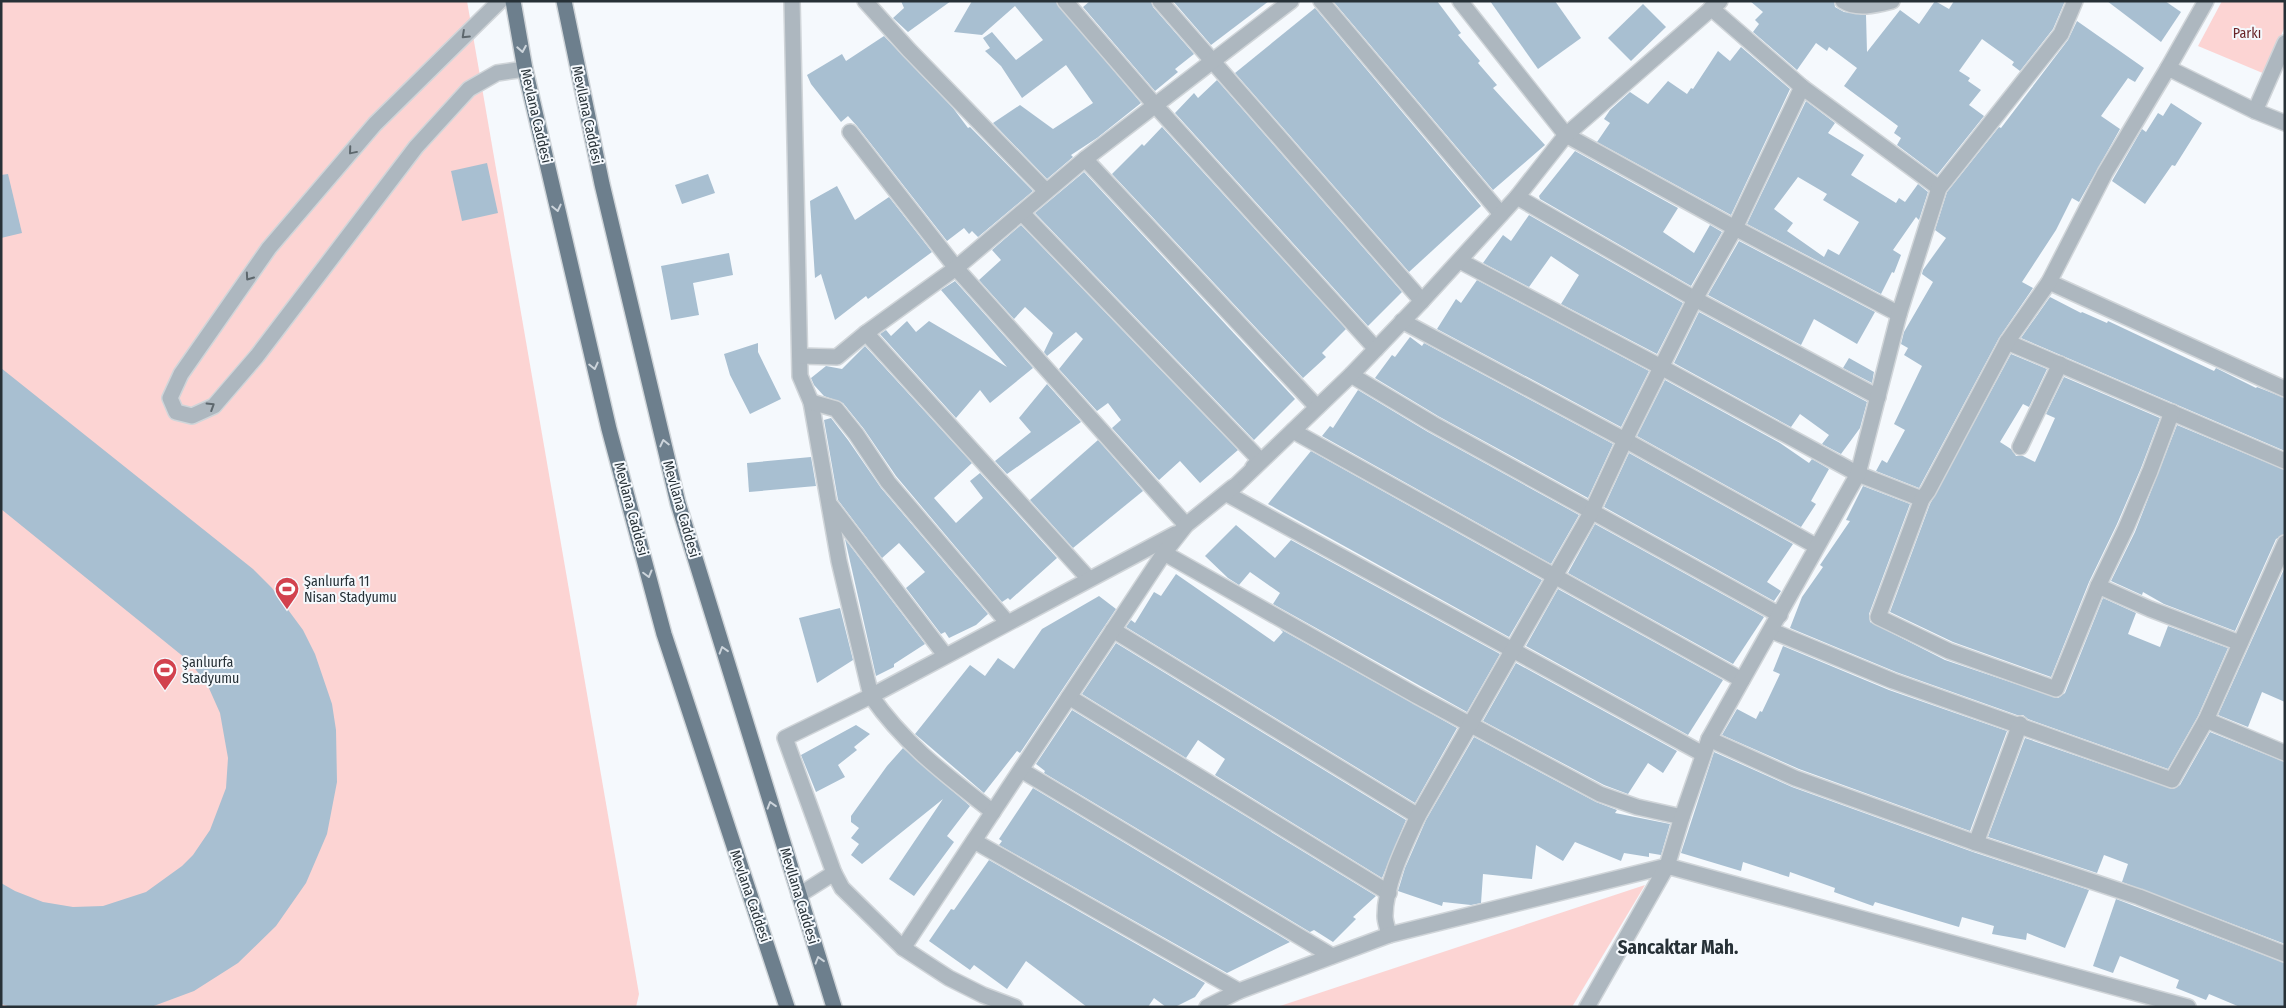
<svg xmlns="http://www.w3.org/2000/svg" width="2286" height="1008" viewBox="0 0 2286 1008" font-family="'Fira Sans Condensed',sans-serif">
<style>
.green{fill:#fcd4d3}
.building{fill:#a8bfd1;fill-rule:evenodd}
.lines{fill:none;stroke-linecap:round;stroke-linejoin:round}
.minor-casing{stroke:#d0d5d9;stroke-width:18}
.major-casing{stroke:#d0d5d9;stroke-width:18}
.minor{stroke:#adb7bf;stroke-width:15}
.major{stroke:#6d7f8d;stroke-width:15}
.oneway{stroke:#5d676d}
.oneway2{stroke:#ccd4db}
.labels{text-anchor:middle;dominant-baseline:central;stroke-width:4;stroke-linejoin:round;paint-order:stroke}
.park-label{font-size:14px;fill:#692529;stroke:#f5f9fd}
.street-label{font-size:14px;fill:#273137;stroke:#f5f9fd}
.poi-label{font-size:14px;fill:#273137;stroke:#f5f9fd;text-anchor:start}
.district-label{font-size:19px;font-weight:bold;fill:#273137;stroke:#f5f9fd}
</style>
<rect width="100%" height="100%" fill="#f5f9fd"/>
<!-- green -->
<g class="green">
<path d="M 1,1 L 467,1 L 639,994 L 636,1007 L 1,1007 Z"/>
<path d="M 2222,1 L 2285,1 L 2285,26 L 2265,74 L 2198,46 Z"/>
<path d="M 1645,885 L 1572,1007 L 1277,1007 Z"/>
</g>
<!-- building -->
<g class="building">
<path d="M 901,1 L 951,1 L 908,32 L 893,18 L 904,8 Z"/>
<path d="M 972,1 L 1055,1 L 1141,103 L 1097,138 L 1071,155 L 1073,157 L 1047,179 L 993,123 L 1020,105 L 1053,129 L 1093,103 L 1066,65 L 1022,98 L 1001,66 L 985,51 L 990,48 L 983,38 L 992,32 L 1016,60 L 1043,40 L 1015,6 L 982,35 L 954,32 Z"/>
<path d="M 1090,1 L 1151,1 L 1153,7 L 1194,54 L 1175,69 L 1178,72 L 1155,91 L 1083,7 Z"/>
<path d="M 1173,1 L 1269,1 L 1211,45 Z"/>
<path d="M 1333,1 L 1437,1 L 1461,33 L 1458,35 L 1480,61 L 1478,63 L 1497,85 L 1493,88 L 1545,145 L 1493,190 Z"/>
<path d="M 1490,1 L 1555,1 L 1581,38 L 1538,69 Z"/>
<path d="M 1750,1 L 1834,1 L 1835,7 L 1844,12 L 1866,15 L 1867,52 L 1900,10 L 1919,24 L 1935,1 L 1949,9 L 1954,1 L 2065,1 L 2053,29 L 2020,71 L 2012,65 L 2014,62 L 1982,39 L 1959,71 L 1970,78 L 1968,81 L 1981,90 L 1969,105 L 1984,116 L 1937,175 L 1897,145 L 1901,138 L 1894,133 L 1898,126 L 1844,86 L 1857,68 L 1829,47 L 1827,51 L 1816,43 L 1797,70 L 1753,32 L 1759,24 L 1755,20 L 1763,12 Z"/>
<path d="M 2107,1 L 2165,1 L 2181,12 L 2161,42 Z"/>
<path d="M 1643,4 L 1666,27 L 1631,61 L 1608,38 Z"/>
<path d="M 1315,8 L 1481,206 L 1409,272 L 1235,73 Z"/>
<path d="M 2077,21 L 2144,68 L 2135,82 L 2128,78 L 2101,116 L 2120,129 L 2079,202 L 2072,198 L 2056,230 L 2022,282 L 2033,288 L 1999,338 L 1920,486 L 1919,488 L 1876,471 L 1882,460 L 1887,463 L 1905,430 L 1894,424 L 1922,366 L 1904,355 L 1908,348 L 1901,344 L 1904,332 L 1933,282 L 1922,274 L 1923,270 L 1946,238 L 1935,230 L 1947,192 L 1999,127 L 2001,128 L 2068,40 Z"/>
<path d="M 884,36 L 953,108 L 968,128 L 970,127 L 1033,191 L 978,237 L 972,231 L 969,234 L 964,228 L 947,241 L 857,126 L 848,116 L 841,122 L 811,84 L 807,75 L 842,54 L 846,61 Z"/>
<path d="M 1741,47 L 1790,89 L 1731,215 L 1597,142 L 1610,123 L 1604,119 L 1610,110 L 1630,92 L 1648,104 L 1668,81 L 1687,94 L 1691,88 L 1693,89 L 1718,51 L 1730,61 Z"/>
<path d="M 1217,80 L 1402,292 L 1368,326 L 1175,113 L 1194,93 L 1198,98 Z"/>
<path d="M 1806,101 L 1835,123 L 1828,133 L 1864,155 L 1851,175 L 1896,203 L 1899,198 L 1905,202 L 1918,184 L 1928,192 L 1919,220 L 1916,217 L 1893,250 L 1901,255 L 1894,273 L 1892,272 L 1881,294 L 1747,224 ZM 1798,177 L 1827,194 L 1823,200 L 1859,222 L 1839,255 L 1828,249 L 1824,257 L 1787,231 L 1793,223 L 1774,209 Z"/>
<path d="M 2171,103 L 2202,123 L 2175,166 L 2172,165 L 2145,204 L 2112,181 L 2142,129 L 2146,132 L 2158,113 L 2163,116 Z"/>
<path d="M 1162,127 L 1346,329 L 1322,353 L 1326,357 L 1303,378 L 1112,174 L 1142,144 L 1144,146 Z"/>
<path d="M 1575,151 L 1678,208 L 1663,232 L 1694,253 L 1710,225 L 1722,232 L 1691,286 L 1540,199 L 1539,196 Z"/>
<path d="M 487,163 L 498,213 L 462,221 L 451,171 Z"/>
<path d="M 1084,172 L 1295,399 L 1254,440 L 1035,213 Z"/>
<path d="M 8,174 L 22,233 L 1,238 L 1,175 Z"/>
<path d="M 708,174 L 715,193 L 682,204 L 675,185 Z"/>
<path d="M 837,186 L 855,220 L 889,197 L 932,252 L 868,299 L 866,296 L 835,320 L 821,274 L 815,278 L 810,201 Z"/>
<path d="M 1529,215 L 1683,303 L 1657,354 L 1561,304 L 1579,275 L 1551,256 L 1529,287 L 1483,263 L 1503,235 L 1511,241 Z"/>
<path d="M 1021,225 L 1238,450 L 1200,483 L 1180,461 L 1159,480 L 1157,478 L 1112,428 L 1121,420 L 1108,403 L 1097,411 L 1059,369 L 1083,339 L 1076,332 L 1047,356 L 1044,352 L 1053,333 L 1025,307 L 1014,319 L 979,280 L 1001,260 L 992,250 Z"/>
<path d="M 1739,241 L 1875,312 L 1857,344 L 1814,319 L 1801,345 L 1708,295 Z"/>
<path d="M 729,253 L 733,275 L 693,283 L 699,315 L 671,320 L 661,266 Z"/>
<path d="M 1477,280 L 1649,371 L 1621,427 L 1437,329 L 1456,299 L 1461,303 Z"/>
<path d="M 955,281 L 1033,368 L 990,403 L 980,390 L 956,418 L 880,334 L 886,330 L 891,336 L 907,321 L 916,332 L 929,321 L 1007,367 L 941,290 Z"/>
<path d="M 2050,297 L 2081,313 L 2082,312 L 2107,323 L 2108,321 L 2214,371 L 2216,368 L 2256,388 L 2257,387 L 2285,398 L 2285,451 L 2021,338 Z"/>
<path d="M 1699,312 L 1867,402 L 1860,428 L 1841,454 L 1822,444 L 1829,435 L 1800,414 L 1791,427 L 1674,363 Z"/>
<path d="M 1410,337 L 1422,346 L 1424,343 L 1613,444 L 1588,498 L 1438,416 L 1375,378 L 1392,355 L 1395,357 Z"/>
<path d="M 758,343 L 758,352 L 781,399 L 750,414 L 730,375 L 724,354 Z"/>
<path d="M 865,346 L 972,463 L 934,498 L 956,523 L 983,498 L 970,481 L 980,473 L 1057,558 L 1010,600 L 1008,598 L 1002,602 L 896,476 L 864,429 L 843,403 L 824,396 L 814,385 L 811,378 L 826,366 L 842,369 Z"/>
<path d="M 2011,354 L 2047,369 L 2029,407 L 2023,404 L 2000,442 L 2011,449 L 2016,456 L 2023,456 L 2035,462 L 2055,418 L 2046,414 L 2064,377 L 2160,418 L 2141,468 L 2117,524 L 2089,582 L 2051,677 L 1953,642 L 1890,612 L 1930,504 Z"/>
<path d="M 1849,358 L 1874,372 L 1872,383 L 1843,368 Z"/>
<path d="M 1,368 L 253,569 L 272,588 L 303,630 L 315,654 L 332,704 L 336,730 L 337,782 L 327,834 L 306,883 L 276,926 L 238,963 L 194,991 L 151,1007 L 11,1007 L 1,1004 L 1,883 L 15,891 L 43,902 L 73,907 L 103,906 L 146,892 L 182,866 L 193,855 L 210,830 L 226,788 L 228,758 L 220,713 L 208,686 L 190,662 L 1,509 Z"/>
<path d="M 1665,380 L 1780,443 L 1809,463 L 1812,459 L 1829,469 L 1811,501 L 1816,504 L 1801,527 L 1637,436 Z"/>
<path d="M 1047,384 L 1081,422 L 1007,474 L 995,461 L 1031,432 L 1019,418 Z"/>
<path d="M 1358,390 L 1428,432 L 1579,515 L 1551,564 L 1322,436 L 1330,426 L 1333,428 Z"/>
<path d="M 831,418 L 848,440 L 881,488 L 988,614 L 976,625 L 949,638 L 945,632 L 941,634 L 906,588 L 925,572 L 899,543 L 882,558 L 838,500 L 824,420 Z"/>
<path d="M 2177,425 L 2285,470 L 2285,534 L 2276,539 L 2235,631 L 2164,604 L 2143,592 L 2142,595 L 2111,581 L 2135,532 Z"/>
<path d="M 1098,440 L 1143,491 L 1073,548 L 1030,500 Z"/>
<path d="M 1311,451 L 1542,580 L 1509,637 L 1268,504 Z"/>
<path d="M 1629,453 L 1793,544 L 1767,582 L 1781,591 L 1774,601 L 1604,507 Z"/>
<path d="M 811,457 L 816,486 L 749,492 L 747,463 Z"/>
<path d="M 1863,486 L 1910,504 L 1869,614 L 1870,622 L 1945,660 L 2058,698 L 2065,693 L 2103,598 L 2136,613 L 2128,634 L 2160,647 L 2168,626 L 2228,648 L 2198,716 L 2168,769 L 2028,719 L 2023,715 L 2017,715 L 1896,672 L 1790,628 L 1802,597 L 1823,567 L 1820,565 L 1850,521 L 1846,520 Z"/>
<path d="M 1595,524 L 1764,617 L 1733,664 L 1568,573 Z"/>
<path d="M 1236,525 L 1275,558 L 1291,540 L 1500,654 L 1467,712 L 1273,604 L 1280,593 L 1250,572 L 1239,585 L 1228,578 L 1205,556 Z"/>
<path d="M 845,539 L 925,644 L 894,664 L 894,667 L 876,676 Z"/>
<path d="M 2285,567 L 2285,702 L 2262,692 L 2248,727 L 2218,715 Z"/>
<path d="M 1176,574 L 1274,642 L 1283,632 L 1280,629 L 1457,728 L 1415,803 L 1126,627 L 1131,620 L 1135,623 L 1154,592 L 1161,596 Z"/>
<path d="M 1558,589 L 1723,680 L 1688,735 L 1526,646 Z"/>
<path d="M 1099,596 L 1116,609 L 1020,753 L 1017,751 L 984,793 L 915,734 L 970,665 L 985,676 L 998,658 L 1014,669 L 1042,629 Z"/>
<path d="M 840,608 L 853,660 L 817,683 L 799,618 Z"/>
<path d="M 1116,643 L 1406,820 L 1382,878 L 1215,775 L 1225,759 L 1198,740 L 1186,758 L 1082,694 Z"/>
<path d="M 1783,646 L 1889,690 L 2007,731 L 1970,831 L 1799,769 L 1722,735 L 1737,709 L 1756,719 L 1760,711 L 1762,712 L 1780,674 L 1773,671 Z"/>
<path d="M 1516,663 L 1677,751 L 1663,773 L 1648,763 L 1628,794 L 1604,785 L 1483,721 Z"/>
<path d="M 1072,710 L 1376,896 L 1353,917 L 1356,919 L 1333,942 L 1314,930 L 1310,932 L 1044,773 L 1045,771 L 1036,764 Z"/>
<path d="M 856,725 L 870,734 L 854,747 L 857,750 L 838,765 L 845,777 L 816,792 L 801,755 Z"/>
<path d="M 2210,732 L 2285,762 L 2285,944 L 2122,882 L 2128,864 L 2104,855 L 2097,873 L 1988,837 L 2025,738 L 2173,789 L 2180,785 Z"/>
<path d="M 1474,737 L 1596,802 L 1617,810 L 1615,813 L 1670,824 L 1661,855 L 1649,853 L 1649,857 L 1624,853 L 1621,861 L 1575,842 L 1563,861 L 1536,845 L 1532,879 L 1483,874 L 1481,903 L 1471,905 L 1443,902 L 1442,906 L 1398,891 L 1405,868 L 1426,820 Z"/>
<path d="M 903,748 L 970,806 L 947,836 L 954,842 L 914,896 L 889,879 L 943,799 L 862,864 L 851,855 L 859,844 L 851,838 L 859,828 L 851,822 L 851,816 L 887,766 Z"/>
<path d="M 1714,752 L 1792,787 L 1973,852 L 2089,890 L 2065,948 L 2027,933 L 2026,940 L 1992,934 L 1994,926 L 1962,917 L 1959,927 L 1875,902 L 1873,906 L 1834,892 L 1835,888 L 1790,872 L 1789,877 L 1743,862 L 1741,871 L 1681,853 Z"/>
<path d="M 1033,788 L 1290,942 L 1227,973 L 999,845 L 1002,841 L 999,839 Z"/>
<path d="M 989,860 L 1205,983 L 1195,997 L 1175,1007 L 1166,1007 L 1154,998 L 1148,1007 L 1087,1007 L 1026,961 L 1007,989 L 974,965 L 970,970 L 929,941 L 951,909 L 954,910 Z"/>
<path d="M 2116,899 L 2285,963 L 2285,1007 L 2240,1007 L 2209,994 L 2206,1000 L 2176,988 L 2179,980 L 2120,956 L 2113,973 L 2093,966 Z"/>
</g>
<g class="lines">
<defs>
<g id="minor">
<path d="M 500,1 L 375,124 L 269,248 L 181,374 L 170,398 L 176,412 L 192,416 L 214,406 L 257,356 L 416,147 L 469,89 L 497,73 L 525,69"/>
<path d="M 792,1 L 800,376 L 811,402 L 839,561 L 871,696 L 785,738 L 834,873"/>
<path d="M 865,1 L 909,50 L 1046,191"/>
<path d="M 1065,1 L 1154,104 L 1376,349"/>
<path d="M 1160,1 L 1422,301"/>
<path d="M 1321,1 L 1501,214"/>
<path d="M 1460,1 L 1566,135 L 1735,228 L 1899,314"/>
<path d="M 1843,1 C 1857,10 1876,5 1892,1"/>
<path d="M 1711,8 L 1802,87 L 1939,188"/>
<path d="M 2168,68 L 2206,1"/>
<path d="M 2255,111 L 2285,43"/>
<path d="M 850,132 L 956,268 L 1186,525"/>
<path d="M 1085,159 L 1317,407"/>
<path d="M 1517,197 L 1695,299 L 1878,397"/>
<path d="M 1022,213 L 1260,460 L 1253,467"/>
<path d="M 1460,261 L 1661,367 L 1858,474 L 1922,499"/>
<path d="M 2049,282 L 2285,389"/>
<path d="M 1402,321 L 1625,440 L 1816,546"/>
<path d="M 866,333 L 1089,579"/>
<path d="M 2007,342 L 2285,461"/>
<path d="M 800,356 L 837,357 L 866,333 L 956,268 L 1085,159 L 1291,1"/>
<path d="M 1351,375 L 1433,424 L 1780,615"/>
<path d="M 811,402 L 836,409 L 856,434 L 888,482 L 1007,622"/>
<path d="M 2172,412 L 2150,471 L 2126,528 L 2098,586 L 2056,689 L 1949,651 L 1878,617 L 1922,499 L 1928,491 L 2007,342 L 2049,282 L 2105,173 L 2168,68 L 2255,111 L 2285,123"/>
<path d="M 1293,431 L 1742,680"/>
<path d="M 2020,447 L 2060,364"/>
<path d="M 831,506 L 945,655"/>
<path d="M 1164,553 L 1417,696 L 1600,794 L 1637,807 L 1682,817"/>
<path d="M 2098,586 L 2150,609 L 2240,643"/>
<path d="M 1113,630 L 1418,816"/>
<path d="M 1772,631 L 1893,681 L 2172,780 L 2206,720 L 2285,543"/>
<path d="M 1069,697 L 1389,893"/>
<path d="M 2206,720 L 2285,753"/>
<path d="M 1709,739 L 1795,778 L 1976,843 L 2139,897 L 2285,954"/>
<path d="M 1703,754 L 1227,494 L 1351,375 L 1422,301 L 1517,197 L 1566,135 L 1720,1"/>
<path d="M 1021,770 L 1332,956"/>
<path d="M 993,812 C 946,775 905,745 871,696 L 1175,534"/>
<path d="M 974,841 L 1239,991"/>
<path d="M 1976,843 L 2020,724"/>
<path d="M 799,895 L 834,873 L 842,888 L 903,948 L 949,978 L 983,995 L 1015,1007"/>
<path d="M 1389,935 C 1388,929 1385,922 1385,916 C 1385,884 1405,844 1418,816 L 1592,511 L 1625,440 L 1695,299 L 1735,228 L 1802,87"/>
<path d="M 903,948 L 1164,553 L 1186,525 L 1233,487"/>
<path d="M 1207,1007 L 1239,991 L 1389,935 L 1667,866 L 1682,817 L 1709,739 L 1858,474 L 1899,314 L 1939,188 L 2061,34 L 2075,1"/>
<path d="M 1587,1007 L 1667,866 L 2188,1007"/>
</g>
<g id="major">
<path d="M 513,1 L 525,69 L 609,429 L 664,634 L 787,1007"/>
<path d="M 564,1 L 602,184 L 678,503 L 834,1007"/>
</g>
</defs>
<!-- minor casing -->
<use href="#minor" class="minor-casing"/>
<!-- major casing -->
<use href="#major" class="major-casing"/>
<!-- minor -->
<use href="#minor" class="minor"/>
<!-- major -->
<use href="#major" class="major"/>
</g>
<!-- one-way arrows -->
<defs><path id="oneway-chevron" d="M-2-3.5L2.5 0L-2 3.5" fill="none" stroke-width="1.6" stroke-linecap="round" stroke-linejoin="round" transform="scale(1.25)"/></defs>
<g class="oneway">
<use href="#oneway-chevron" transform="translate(465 35) rotate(137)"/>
<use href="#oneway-chevron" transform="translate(352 151) rotate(130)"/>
<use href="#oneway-chevron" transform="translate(249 277) rotate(125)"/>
<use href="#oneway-chevron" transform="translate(211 406) rotate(-32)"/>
</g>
<g class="oneway2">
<use href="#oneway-chevron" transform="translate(522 49) rotate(80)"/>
<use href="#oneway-chevron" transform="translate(557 208) rotate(77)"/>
<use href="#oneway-chevron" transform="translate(594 366) rotate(77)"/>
<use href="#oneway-chevron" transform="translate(664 443) rotate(-103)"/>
<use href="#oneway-chevron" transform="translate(648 574) rotate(75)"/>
<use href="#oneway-chevron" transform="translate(723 650) rotate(-107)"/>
<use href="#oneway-chevron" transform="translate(771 805) rotate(-107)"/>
<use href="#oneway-chevron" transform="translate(819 960) rotate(-107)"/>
</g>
<!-- icons -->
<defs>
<symbol id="stadium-pin" viewBox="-11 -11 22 30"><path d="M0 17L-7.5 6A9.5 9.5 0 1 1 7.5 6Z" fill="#d2424e" stroke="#f5f9fd"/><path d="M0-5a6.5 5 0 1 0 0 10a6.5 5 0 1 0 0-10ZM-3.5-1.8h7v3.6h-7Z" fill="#fff"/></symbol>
</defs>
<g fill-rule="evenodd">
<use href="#stadium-pin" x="273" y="575" width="28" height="38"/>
<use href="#stadium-pin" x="151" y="656" width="28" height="38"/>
</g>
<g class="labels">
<!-- park labels -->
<g class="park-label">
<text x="2247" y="33">Parkı</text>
</g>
<!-- street labels -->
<g class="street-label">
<text transform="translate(587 115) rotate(78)">Mevllana Caddesi</text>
<text transform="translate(536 116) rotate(77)">Mevlana Caddesi</text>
<text transform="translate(631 509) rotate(75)">Mevlana Caddesi</text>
<text transform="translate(681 509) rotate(74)">Mevllana Caddesi</text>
<text transform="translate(750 896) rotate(71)">Mevlana Caddesi</text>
<text transform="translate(799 896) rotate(73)">Mevllana Caddesi</text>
</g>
<!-- poi labels -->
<g class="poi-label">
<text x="304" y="581">Şanlıurfa 11<tspan x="304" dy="16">Nisan Stadyumu</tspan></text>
<text x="182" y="662">Şanlıurfa<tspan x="182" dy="16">Stadyumu</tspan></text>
</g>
<!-- district labels -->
<g class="district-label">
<text x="1678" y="947">Sancaktar Mah.</text>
</g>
</g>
<!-- border -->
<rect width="2286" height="1008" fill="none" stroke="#273137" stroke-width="5"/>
</svg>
